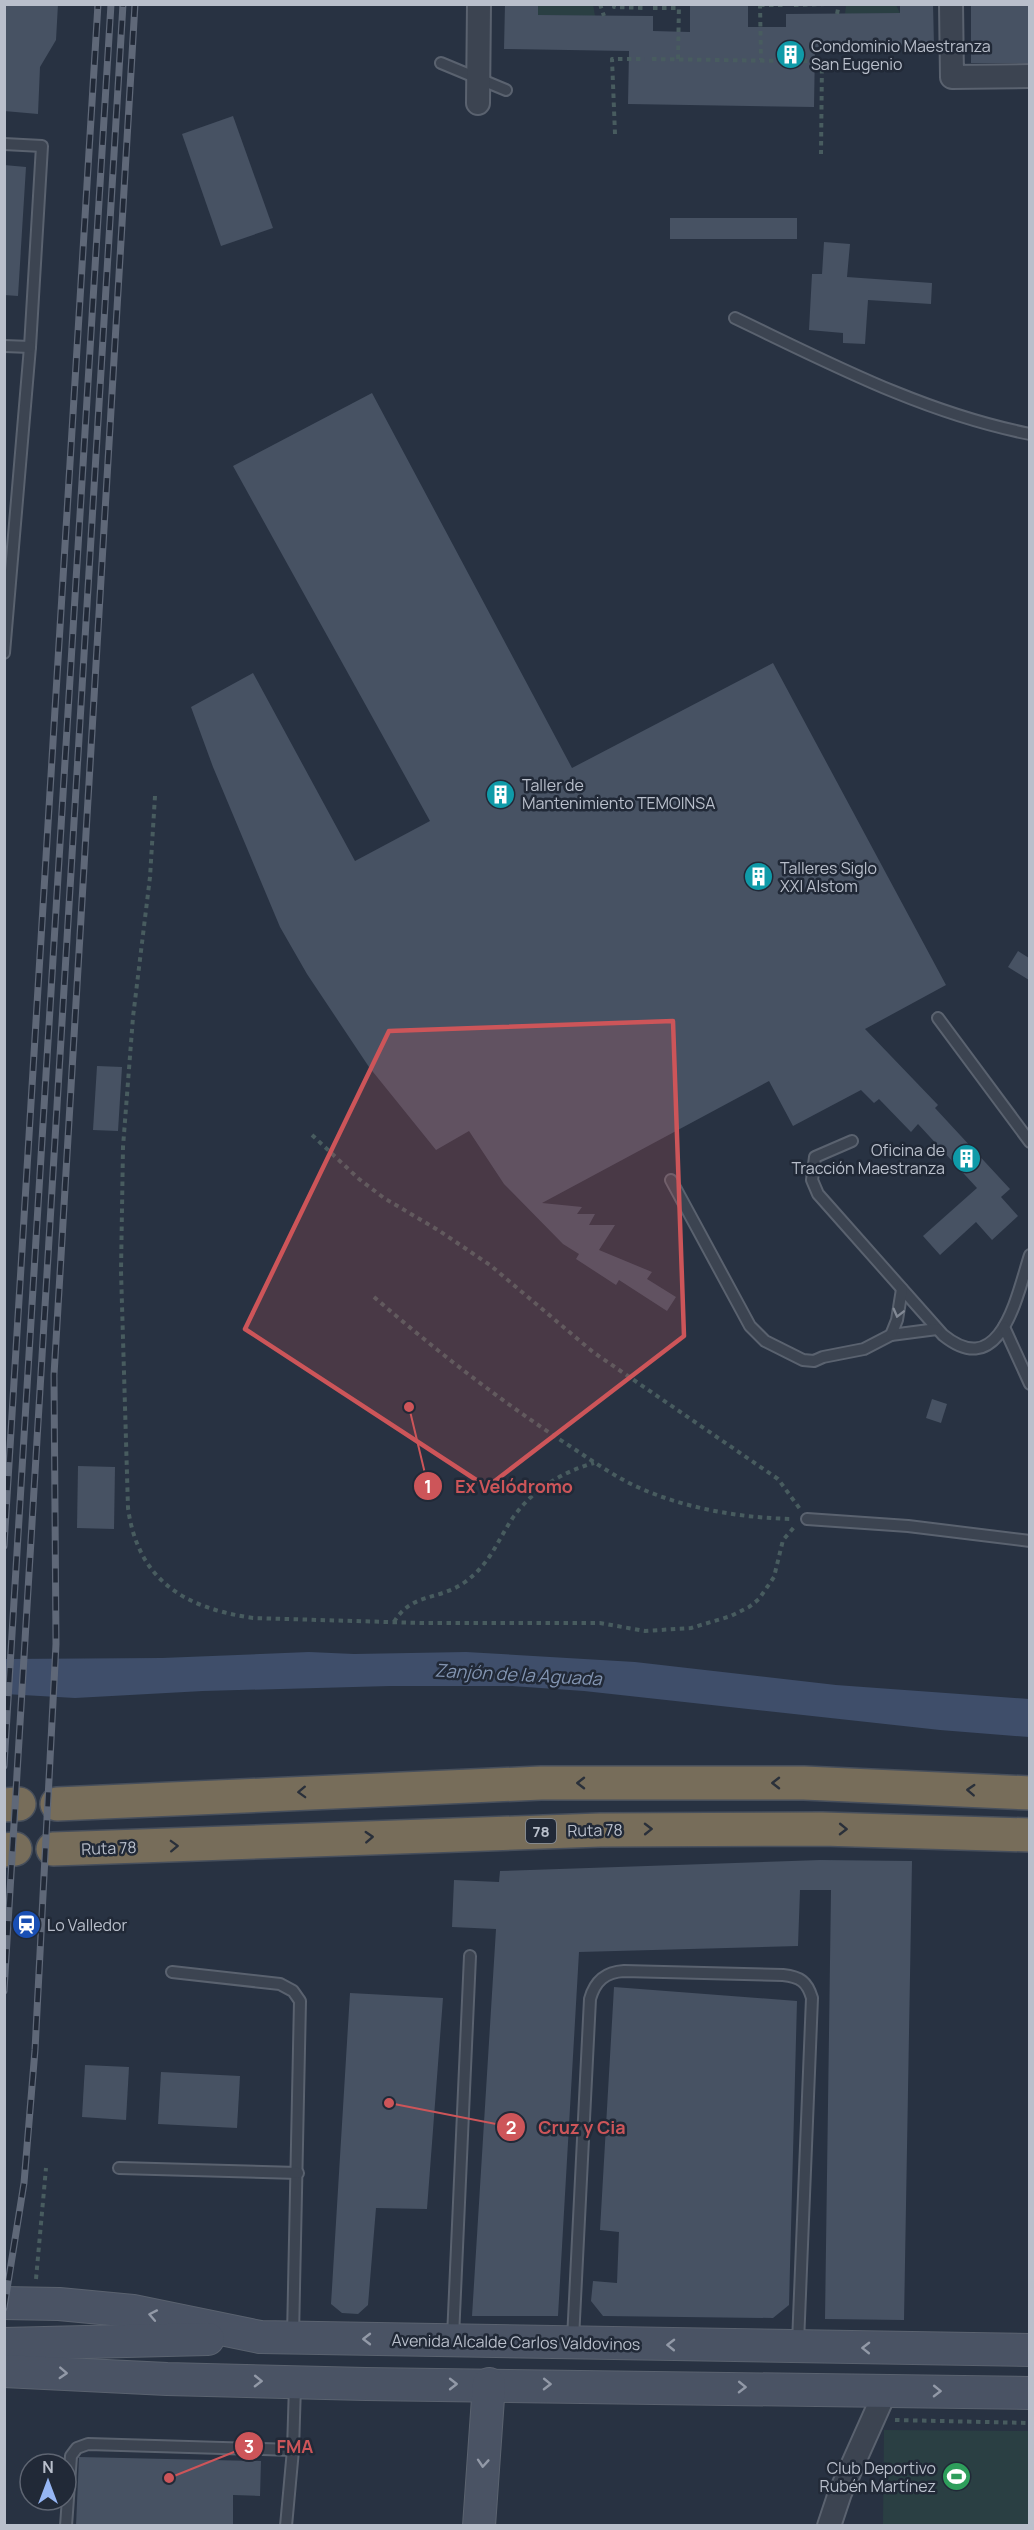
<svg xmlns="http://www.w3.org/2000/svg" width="1034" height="2530" viewBox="0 0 1034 2530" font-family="Manrope,sans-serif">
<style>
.green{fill:#2a3f43}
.water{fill:#3f4e6a}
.building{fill:#475263}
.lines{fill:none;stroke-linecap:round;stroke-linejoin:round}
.lane-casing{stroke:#5a626f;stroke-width:14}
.street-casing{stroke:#5a626f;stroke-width:26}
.secondary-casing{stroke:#5a626f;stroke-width:34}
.highway-casing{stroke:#474f5c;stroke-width:36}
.path{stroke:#485c5f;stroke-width:4;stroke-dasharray:4.5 4.5;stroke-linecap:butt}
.lane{stroke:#3c4451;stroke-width:10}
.street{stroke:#3c4451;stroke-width:22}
.secondary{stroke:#4a5364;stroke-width:32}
.highway{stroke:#776d5a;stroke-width:33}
.rail-casing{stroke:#5f6878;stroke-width:7}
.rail{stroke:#212937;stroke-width:4.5;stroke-dasharray:14;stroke-linecap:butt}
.oneway{stroke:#818894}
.oneway2{stroke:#2a303a}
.oneway3{stroke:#9299a7}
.marked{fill:#cd5559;fill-opacity:0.2;stroke:#cd5559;stroke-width:4.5;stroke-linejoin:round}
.labels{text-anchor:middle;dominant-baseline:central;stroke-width:5;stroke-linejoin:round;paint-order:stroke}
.shield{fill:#212937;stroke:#8b929f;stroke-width:1.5}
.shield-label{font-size:15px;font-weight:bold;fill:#b9bfcb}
.poi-label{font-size:16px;fill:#b9bfcb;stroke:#212937;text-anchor:start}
.street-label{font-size:16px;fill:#b9bfcb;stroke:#212937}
.water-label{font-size:18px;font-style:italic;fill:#8294b1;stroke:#212937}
.leader{fill:none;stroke:#cd5559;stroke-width:2}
.callout-dot{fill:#cd5559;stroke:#212937;stroke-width:2}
.mark-label{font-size:18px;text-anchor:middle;font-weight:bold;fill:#fff}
.callout-label{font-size:18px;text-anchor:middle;font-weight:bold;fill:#cd5559;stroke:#212937;stroke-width:5;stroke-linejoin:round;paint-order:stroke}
</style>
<rect width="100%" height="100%" fill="#283242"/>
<!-- green -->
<g class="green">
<path d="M 593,4 L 595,16 L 538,15 L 538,5 Z"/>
<path d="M 846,5 L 896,5 L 900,13 L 845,14 Z"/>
<path d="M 884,2430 L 1029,2431 L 1029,2525 L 883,2524 Z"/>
</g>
<!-- water -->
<path class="water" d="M 309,1652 L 354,1654 L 466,1652 L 635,1662 L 836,1685 L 1029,1699 L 1029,1737 L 940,1730 L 584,1691 L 512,1686 L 390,1686 L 203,1691 L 75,1698 L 5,1694 L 5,1659 L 162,1658 Z"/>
<!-- building -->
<g class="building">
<path d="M 4,4 L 58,4 L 56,40 L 40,67 L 38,114 L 4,111 Z"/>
<path d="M 505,4 L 538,4 L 538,15 L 653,16 L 653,31 L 690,32 L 690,4 L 748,4 L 748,27 L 786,27 L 786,14 L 900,13 L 900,4 L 933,4 L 934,46 L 815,47 L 814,107 L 628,104 L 629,51 L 504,49 Z"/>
<rect x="971" y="4" width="58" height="59"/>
<path d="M 233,116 L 273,228 L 221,246 L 182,134 Z"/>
<path d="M 4,165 L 26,167 L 18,296 L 4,295 Z"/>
<rect x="670" y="218" width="127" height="21"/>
<path d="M 824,242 L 850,244 L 847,277 L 932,283 L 931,304 L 868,300 L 865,344 L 843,343 L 843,333 L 809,330 L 812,274 L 822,274 Z"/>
<path d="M 372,393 L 572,768 L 773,663 L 946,985 L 865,1029 L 938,1105 L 935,1108 L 1010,1189 L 1001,1197 L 1018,1216 L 992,1240 L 976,1222 L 940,1255 L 923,1236 L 977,1188 L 918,1124 L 911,1132 L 879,1099 L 874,1103 L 861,1090 L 793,1126 L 769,1081 L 542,1203 L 582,1207 L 577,1214 L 595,1214 L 589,1225 L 615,1225 L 599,1250 L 652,1272 L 647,1279 L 676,1297 L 667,1311 L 619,1280 L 616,1285 L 576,1259 L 579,1254 L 563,1244 L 504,1184 L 469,1131 L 436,1150 L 369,1067 L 307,974 L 280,927 L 213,767 L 191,707 L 253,673 L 355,861 L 430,821 L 233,466 Z"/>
<path d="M 1018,951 L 1029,958 L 1029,980 L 1008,967 Z"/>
<path d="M 97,1066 L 122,1067 L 118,1131 L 93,1130 Z"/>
<path d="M 932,1399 L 947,1404 L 941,1423 L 926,1418 Z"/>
<path d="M 78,1466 L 115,1467 L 114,1529 L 77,1528 Z"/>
<path d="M 820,1860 L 912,1861 L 904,2320 L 825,2319 L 831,1890 L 800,1890 L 798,1946 L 579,1952 L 558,2316 L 472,2316 L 496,1929 L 452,1927 L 454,1880 L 499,1882 L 500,1871 Z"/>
<path d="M 614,1987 L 797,2001 L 789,2305 L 773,2318 L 603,2316 L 591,2301 L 593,2281 L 617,2283 L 619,2232 L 600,2230 Z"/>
<path d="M 350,1993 L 443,1998 L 427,2209 L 376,2208 L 368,2305 L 358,2314 L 342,2313 L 331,2304 Z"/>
<path d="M 85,2065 L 129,2067 L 126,2120 L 82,2117 Z"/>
<path d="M 161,2072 L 240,2076 L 237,2128 L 158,2124 Z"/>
<path d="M 79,2457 L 261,2461 L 260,2496 L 233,2495 L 233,2526 L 76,2526 Z"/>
</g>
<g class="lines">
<defs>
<g id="lane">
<path d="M 441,63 L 506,90"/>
<path d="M 4,144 L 42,146 L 30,347 L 4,653"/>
<path d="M 735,318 C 831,364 924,413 1030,434"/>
<path d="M 4,346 L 30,347"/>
<path d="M 938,1018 L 1030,1142"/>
<path d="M 852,1141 L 815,1157 L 812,1180 L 818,1194 L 943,1335 C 1001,1382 1017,1295 1030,1255"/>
<path d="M 671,1180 L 750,1326 L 765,1341 L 803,1360 L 814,1361 L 823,1357 L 864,1349 L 891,1335 L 937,1329"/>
<path d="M 1004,1327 L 1030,1384"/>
<path d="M 891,1335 L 897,1320 L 902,1289"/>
<path d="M 807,1519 L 908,1526 L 1030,1541"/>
<path d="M 172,1972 L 280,1984 L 293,1991 L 300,2001 L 293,2336"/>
<path d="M 119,2168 L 298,2173"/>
<path d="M 453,2337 L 470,1956"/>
<path d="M 573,2339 L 590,1999 C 595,1981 605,1972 624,1971 L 783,1975 C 800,1977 807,1981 812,1998 L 798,2343"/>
<path d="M 66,2526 L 71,2456 L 77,2448 L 88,2444 L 293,2450"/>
<path d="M 286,2526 L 293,2450 L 295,2385"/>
</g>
<g id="street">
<path d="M 951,4 L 952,77 L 1030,76"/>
<path d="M 478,103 L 479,4"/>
<path d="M 829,2526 L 840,2493 L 886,2390"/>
</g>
<g id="secondary">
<path d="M 4,2303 L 59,2304 L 133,2311 L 260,2337 L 1030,2350"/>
<path d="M 4,2344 L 208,2339"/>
<path d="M 4,2371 L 167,2379 L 366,2384 L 1030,2393"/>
<path d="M 479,2526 L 489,2384"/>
</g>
<g id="highway">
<path d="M 57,1804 L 541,1783 L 804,1783 L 1030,1793"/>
<path d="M 4,1805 L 19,1804"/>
<path d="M 53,1849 L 600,1830 L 822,1829 L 1030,1835"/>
<path d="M 4,1850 L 15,1849"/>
</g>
</defs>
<!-- lane casing -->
<use href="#lane" class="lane-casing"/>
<!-- street casing -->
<use href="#street" class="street-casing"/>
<!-- secondary casing -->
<use href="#secondary" class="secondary-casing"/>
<!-- highway casing -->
<use href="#highway" class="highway-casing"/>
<!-- path -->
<g class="path">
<path d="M 600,4 L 604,16"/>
<path d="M 614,4 L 614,7 L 646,8"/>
<path d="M 760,4 L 761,60"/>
<path d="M 760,5 L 786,5"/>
<path d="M 794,5 L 825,4"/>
<path d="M 653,8 L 679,8"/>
<path d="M 837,14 L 839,4"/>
<path d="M 652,59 L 787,61"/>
<path d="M 678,59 L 679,4"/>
<path d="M 794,61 L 822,61 L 821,154"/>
<path d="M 615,134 L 612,59 L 645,59"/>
<path d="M 155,796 L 150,877 L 133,1017 L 123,1147 L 121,1271 L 128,1508 C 138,1581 185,1608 253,1618 L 421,1623 L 600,1623 L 645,1631 L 691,1628 L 731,1616 L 749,1607 L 759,1599 L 774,1577 L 783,1540 L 796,1525"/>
<path d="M 312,1135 L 359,1179 L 384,1198 L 438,1230 L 490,1265 L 593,1352 L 778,1479 L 800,1509"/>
<path d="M 374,1297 C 433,1348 494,1396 559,1439 C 584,1455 607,1472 633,1485 C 682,1508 739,1518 793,1519"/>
<path d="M 394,1622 C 412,1592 439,1601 465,1582 C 491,1563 497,1541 514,1516 C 534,1489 562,1472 594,1463"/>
<path d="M 36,2279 L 46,2168"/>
<path d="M 895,2420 L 1030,2423"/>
</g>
<!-- lane -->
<use href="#lane" class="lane"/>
<!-- street -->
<use href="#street" class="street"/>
<!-- secondary -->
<use href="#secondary" class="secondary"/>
<!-- highway -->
<use href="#highway" class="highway"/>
<defs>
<g id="rail">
<path d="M 4,1546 L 98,4"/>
<path d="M 4,1766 L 111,4"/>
<path d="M 4,1991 L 123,4"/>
<path d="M 4,2308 L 24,2183 L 35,2050 L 56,1644 L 54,1375 L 135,4"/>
</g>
</defs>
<!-- rail casing -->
<use href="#rail" class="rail-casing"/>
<!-- rail -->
<use href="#rail" class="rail"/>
</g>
<!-- one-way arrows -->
<defs><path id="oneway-chevron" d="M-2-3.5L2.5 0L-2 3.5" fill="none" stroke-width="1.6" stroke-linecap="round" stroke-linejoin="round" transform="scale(1.5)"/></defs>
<use class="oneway" href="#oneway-chevron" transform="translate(898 1313) rotate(104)"/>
<g class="oneway2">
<use href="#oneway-chevron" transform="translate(581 1783) rotate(180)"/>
<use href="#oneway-chevron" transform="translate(776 1783) rotate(-180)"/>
<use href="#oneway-chevron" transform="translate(971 1790) rotate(-177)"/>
<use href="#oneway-chevron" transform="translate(302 1792) rotate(178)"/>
<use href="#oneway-chevron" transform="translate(648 1829) rotate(-1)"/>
<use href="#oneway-chevron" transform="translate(843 1829) rotate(1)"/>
<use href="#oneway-chevron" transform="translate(369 1837) rotate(-3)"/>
<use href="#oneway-chevron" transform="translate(174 1846) rotate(-2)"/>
</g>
<g class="oneway3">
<use href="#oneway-chevron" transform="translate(153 2315) rotate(-169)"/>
<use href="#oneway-chevron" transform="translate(367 2339) rotate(-180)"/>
<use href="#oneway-chevron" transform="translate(671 2345) rotate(-179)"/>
<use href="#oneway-chevron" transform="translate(866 2348) rotate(-179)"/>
<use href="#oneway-chevron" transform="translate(63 2373) rotate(3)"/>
<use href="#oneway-chevron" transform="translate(258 2381) rotate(1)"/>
<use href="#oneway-chevron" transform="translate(453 2384)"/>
<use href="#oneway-chevron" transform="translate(547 2384) rotate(1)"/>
<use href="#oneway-chevron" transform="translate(742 2387) rotate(1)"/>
<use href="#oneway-chevron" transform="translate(937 2391) rotate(1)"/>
<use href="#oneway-chevron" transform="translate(483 2463) rotate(94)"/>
</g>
<!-- marked area -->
<path class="marked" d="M 673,1021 L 684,1336 L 487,1487 L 245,1329 L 389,1031 Z"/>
<!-- icons -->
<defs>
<symbol id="building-disc" viewBox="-11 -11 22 22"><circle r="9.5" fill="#0f9aa8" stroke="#212937"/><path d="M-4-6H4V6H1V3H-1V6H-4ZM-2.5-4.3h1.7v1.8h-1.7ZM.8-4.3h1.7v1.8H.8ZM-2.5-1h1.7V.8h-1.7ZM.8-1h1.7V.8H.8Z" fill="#fff"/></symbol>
<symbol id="station-disc" viewBox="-11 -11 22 22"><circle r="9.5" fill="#1a4fb4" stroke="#212937"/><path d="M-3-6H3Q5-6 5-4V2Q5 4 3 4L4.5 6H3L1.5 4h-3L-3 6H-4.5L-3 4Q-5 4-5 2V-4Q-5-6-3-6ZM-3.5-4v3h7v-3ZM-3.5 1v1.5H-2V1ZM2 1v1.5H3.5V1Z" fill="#fff"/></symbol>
<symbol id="stadium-disc" viewBox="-11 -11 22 22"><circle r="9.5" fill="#2e9e5b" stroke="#212937"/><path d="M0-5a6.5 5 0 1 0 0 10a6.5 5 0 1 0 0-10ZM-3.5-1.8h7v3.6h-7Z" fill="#fff"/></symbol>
</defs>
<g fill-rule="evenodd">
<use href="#building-disc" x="774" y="38" width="33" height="33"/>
<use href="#building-disc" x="484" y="778" width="33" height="33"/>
<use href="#building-disc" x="742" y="860" width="33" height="33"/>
<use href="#building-disc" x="950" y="1142" width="33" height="33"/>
<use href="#station-disc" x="10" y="1908" width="33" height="33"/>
<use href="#stadium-disc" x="940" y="2460" width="33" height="33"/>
</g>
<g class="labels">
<!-- shield labels -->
<rect class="shield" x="526" y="1819" width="30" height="24" rx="4.5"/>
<g class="shield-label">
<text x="541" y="1831">78</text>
</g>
<!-- poi labels -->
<g class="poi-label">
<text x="811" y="46">Condominio Maestranza<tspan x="811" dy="18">San Eugenio</tspan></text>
<text x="522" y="785">Taller de<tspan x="522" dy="18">Mantenimiento TEMOINSA</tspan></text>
<text x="780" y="868">Talleres Siglo<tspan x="780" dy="18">XXI Alstom</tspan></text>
<text x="945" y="1150" text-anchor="end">Oficina de<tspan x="945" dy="18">Tracción Maestranza</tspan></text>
<text x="47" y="1925">Lo Valledor</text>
<text x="936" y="2468" text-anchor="end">Club Deportivo<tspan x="936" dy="18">Rubén Martínez</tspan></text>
</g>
<!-- street labels -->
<g class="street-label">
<text transform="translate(595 1830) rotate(-1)">Ruta 78</text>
<text transform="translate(109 1848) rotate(-2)">Ruta 78</text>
<text transform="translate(516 2342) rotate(1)">Avenida Alcalde Carlos Valdovinos</text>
</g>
<!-- water labels -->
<g class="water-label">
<text transform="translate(518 1674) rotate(3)">Zanjón de la Aguada</text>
</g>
</g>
<!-- callouts -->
<path class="leader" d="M409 1407L428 1486M389 2103L511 2127M169 2478L249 2446"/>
<g class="callout-dot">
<circle cx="409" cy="1407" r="6"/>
<circle cx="389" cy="2103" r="6"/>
<circle cx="169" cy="2478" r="6"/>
<circle cx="428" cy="1486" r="15"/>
<circle cx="511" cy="2127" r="15"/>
<circle cx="249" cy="2446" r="15"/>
</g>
<g class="mark-label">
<text x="428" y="1493">1</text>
<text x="511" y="2134">2</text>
<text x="249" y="2453">3</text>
</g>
<g class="callout-label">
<text x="514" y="1493">Ex Velódromo</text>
<text x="582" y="2134">Cruz y Cia</text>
<text x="295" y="2453">FMA</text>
</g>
<!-- border -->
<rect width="1034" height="2530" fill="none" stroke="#b9bfcb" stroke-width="12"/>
<!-- north arrow -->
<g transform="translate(48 2482)"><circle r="28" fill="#212937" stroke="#5e6572" stroke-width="1.5"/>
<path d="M0-4.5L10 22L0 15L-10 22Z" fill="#96b6f4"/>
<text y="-9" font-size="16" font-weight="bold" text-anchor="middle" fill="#b9bfcb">N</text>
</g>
</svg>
